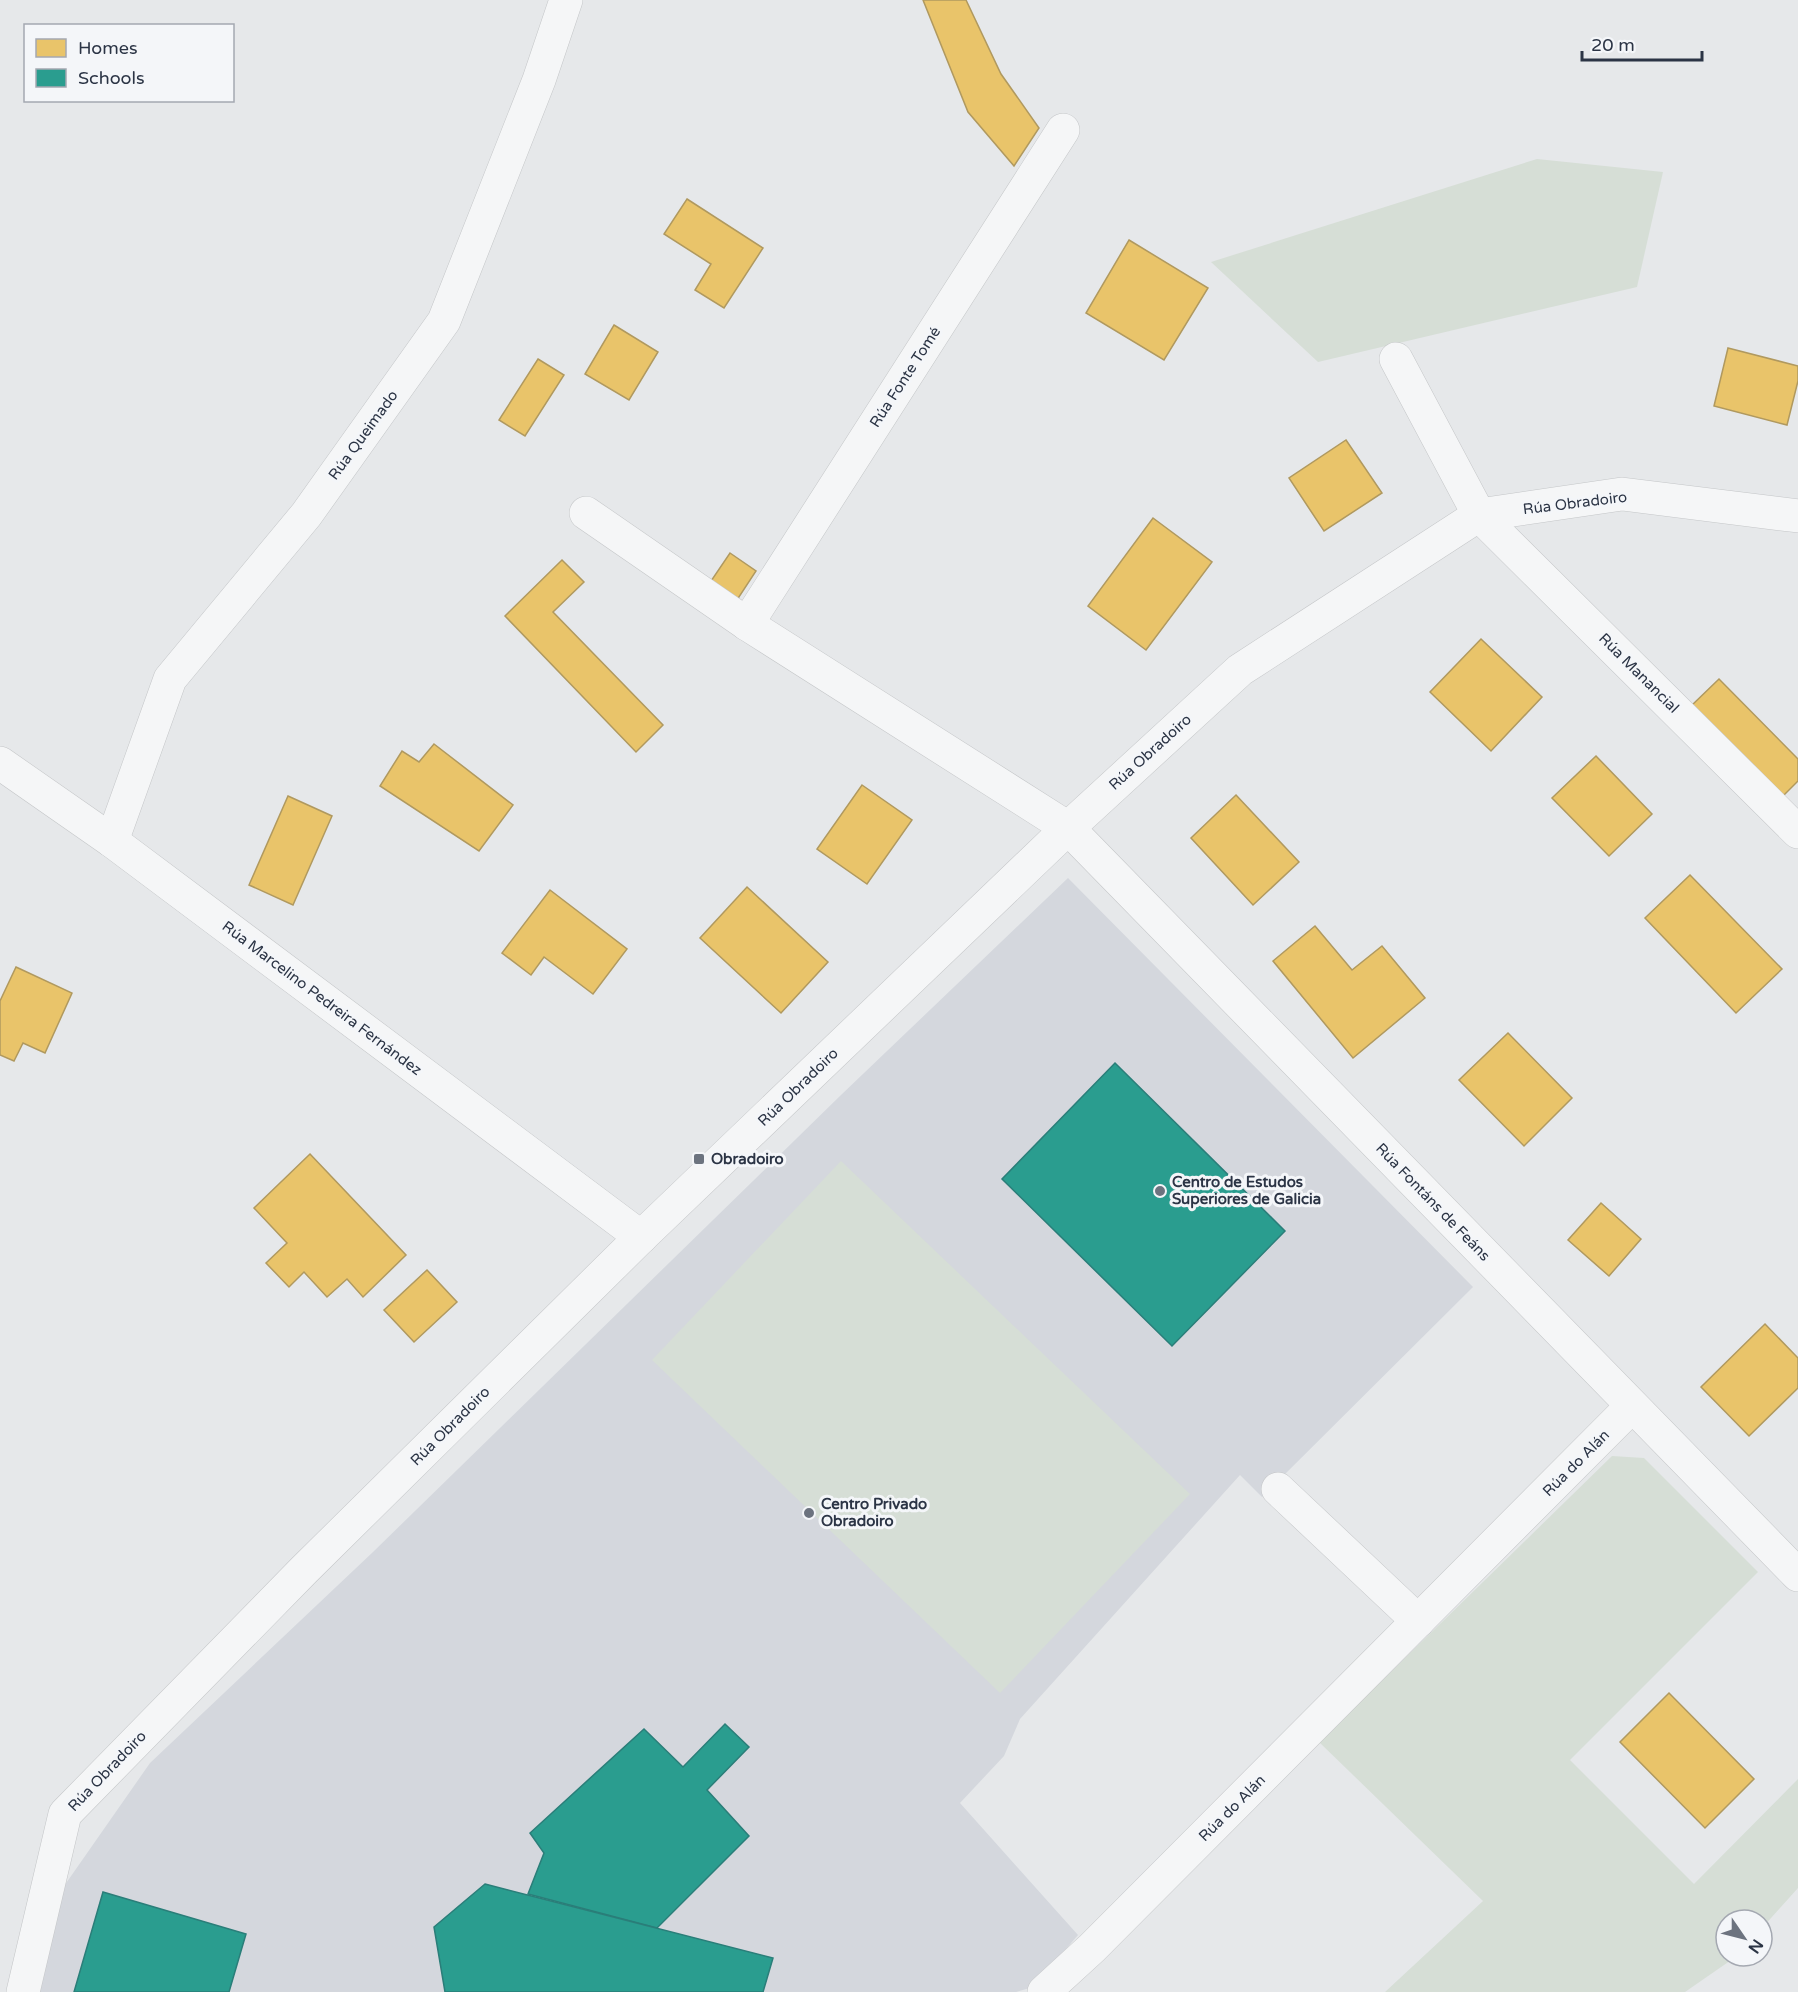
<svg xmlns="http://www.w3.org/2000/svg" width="1798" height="1992" viewBox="0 0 1798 1992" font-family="'Varela Round',sans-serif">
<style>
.built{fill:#d4d7dd}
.green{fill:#d6ded6}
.homes{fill:#e9c46a;stroke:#b0995f;stroke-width:1.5}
.schools{fill:#2a9d8f;stroke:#2a7e79;stroke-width:1.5}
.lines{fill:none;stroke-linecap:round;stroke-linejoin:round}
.street-casing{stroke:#c4c6c8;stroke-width:34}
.street{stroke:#f5f6f7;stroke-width:33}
.poi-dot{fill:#6c737f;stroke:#f4f6f9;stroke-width:2}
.labels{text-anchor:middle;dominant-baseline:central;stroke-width:6;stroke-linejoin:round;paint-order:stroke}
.street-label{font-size:15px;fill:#2b3445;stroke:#f4f6f9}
.poi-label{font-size:15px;font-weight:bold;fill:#2b3445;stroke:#f4f6f9;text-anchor:start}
</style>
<rect width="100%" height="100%" fill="#e6e8ea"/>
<!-- built -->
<path class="built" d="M 1068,878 L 1473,1287 L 1262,1497 L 1240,1475 L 1020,1719 L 1004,1756 L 960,1803 L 1078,1935 L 1033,1987 L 1016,1992 L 39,1992 L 62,1889 L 150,1763 L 373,1552 L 841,1095 Z"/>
<!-- green -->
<g class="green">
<path d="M 1537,159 L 1663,172 L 1637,287 L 1318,362 L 1211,262 Z"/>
<path d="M 841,1161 L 1190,1494 L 1000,1693 L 652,1360 Z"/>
<path d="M 1612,1456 L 1644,1458 L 1758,1572 L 1570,1760 L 1694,1884 L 1798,1779 L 1798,1888 L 1762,1928 L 1762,1920 L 1726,1920 L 1726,1956 L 1737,1956 L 1685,1992 L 1385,1992 L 1483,1901 L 1319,1742 Z"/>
</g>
<!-- homes -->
<g class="homes">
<path d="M 923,0 L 966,0 L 1001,74 L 1039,128 L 1014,166 L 968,112 Z"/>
<path d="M 687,199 L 763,248 L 724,308 L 695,290 L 711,264 L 664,234 Z"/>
<path d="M 1129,240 L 1208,288 L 1164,360 L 1086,313 Z"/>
<path d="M 614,325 L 658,352 L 629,400 L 585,374 Z"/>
<path d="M 1728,348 L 1798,366 L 1798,381 L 1787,425 L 1714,406 Z"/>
<path d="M 538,359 L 564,375 L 525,436 L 499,420 Z"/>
<path d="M 1346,440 L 1382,493 L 1324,531 L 1289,478 Z"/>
<path d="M 1153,518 L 1212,562 L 1146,650 L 1088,606 Z"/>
<path d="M 730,553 L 756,571 L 737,600 L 711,581 Z"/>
<path d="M 562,560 L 584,582 L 553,612 L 663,725 L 636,752 L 505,616 Z"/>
<path d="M 1481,639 L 1542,697 L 1491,751 L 1430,692 Z"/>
<path d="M 1719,679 L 1798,759 L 1798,781 L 1781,798 L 1690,707 Z"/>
<path d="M 434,744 L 513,805 L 479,851 L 380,786 L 402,751 L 419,762 Z"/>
<path d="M 1596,756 L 1652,814 L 1609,856 L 1552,798 Z"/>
<path d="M 862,785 L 912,820 L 867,884 L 817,849 Z"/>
<path d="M 1236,795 L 1299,862 L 1253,905 L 1191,838 Z"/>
<path d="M 288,796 L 332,816 L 293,905 L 249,885 Z"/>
<path d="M 1690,875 L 1782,969 L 1736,1013 L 1645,918 Z"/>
<path d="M 747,887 L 828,962 L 781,1013 L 700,938 Z"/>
<path d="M 550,890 L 627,949 L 593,994 L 544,957 L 531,975 L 502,953 Z"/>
<path d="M 1315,926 L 1352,970 L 1382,946 L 1425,998 L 1353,1058 L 1273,961 Z"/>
<path d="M 16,967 L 72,993 L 45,1053 L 23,1043 L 14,1061 L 0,1055 L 0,1001 Z"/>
<path d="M 1508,1033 L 1572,1098 L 1524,1146 L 1459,1080 Z"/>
<path d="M 310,1154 L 406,1255 L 363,1297 L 347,1279 L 327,1297 L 304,1272 L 289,1287 L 266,1263 L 287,1243 L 254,1208 Z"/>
<path d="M 1601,1203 L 1641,1239 L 1609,1276 L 1568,1240 Z"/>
<path d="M 427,1270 L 457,1302 L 414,1342 L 384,1310 Z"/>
<path d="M 1765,1324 L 1798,1358 L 1798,1388 L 1749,1436 L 1701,1387 Z"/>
<path d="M 1669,1693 L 1754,1779 L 1705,1828 L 1620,1742 Z"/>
</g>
<!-- schools -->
<g class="schools">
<path d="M 1115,1063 L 1285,1231 L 1172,1346 L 1002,1179 Z"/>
<path d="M 725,1724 L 749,1747 L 707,1790 L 749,1836 L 657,1928 L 528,1894 L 544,1853 L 530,1833 L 644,1729 L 683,1767 Z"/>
<path d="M 485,1884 L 773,1958 L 763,1992 L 445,1992 L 434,1927 Z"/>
<path d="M 103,1892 L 246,1934 L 229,1992 L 74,1992 Z"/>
</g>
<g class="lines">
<defs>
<g id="street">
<path d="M 1396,359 L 1479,515 L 1798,832"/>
<path d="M 586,513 L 747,624 L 1068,828 L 1798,1575"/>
<path d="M 747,624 L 1063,130"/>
<path d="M 0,763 L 112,841 L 641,1237"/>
<path d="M 112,841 L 170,679 L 306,515 L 444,321 L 539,80 L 566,0"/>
<path d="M 1278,1489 L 1418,1621"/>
<path d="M 23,1992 L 65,1814 L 304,1570 L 641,1237 L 1068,828 L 1240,670 L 1479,515 L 1622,494 L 1798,516"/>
<path d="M 1044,1992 L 1092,1948 L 1632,1406"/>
</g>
</defs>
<!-- street casing -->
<use href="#street" class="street-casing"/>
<!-- street -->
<use href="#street" class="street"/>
</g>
<!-- markers -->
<g class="poi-dot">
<rect x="693" y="1153" width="12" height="12" rx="3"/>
<circle cx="1160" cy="1191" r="6"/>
<circle cx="809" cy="1513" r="6"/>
</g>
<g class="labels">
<!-- street labels -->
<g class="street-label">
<text transform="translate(905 377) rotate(-57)">Rúa Fonte Tomé</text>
<text transform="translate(363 435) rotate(-54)">Rúa Queimado</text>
<text transform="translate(1575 503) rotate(-7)">Rúa Obradoiro</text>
<text transform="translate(1639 673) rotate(45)">Rúa Manancial</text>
<text transform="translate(1150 752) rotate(-42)">Rúa Obradoiro</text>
<text transform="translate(322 998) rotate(37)">Rúa Marcelino Pedreira Fernández</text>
<text transform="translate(798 1087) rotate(-44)">Rúa Obradoiro</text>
<text transform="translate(1433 1202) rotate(46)">Rúa Fontáns de Feáns</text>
<text transform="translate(450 1426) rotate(-45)">Rúa Obradoiro</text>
<text transform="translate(1576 1463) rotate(-45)">Rúa do Alán</text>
<text transform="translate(107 1771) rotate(-46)">Rúa Obradoiro</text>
<text transform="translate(1232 1808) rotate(-45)">Rúa do Alán</text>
</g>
<!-- poi labels -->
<g class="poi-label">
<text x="711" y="1159">Obradoiro</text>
<text x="1172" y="1182">Centro de Estudos<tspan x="1172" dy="17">Superiores de Galicia</tspan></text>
<text x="821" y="1504">Centro Privado<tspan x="821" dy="17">Obradoiro</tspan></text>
</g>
</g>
<!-- legend -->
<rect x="24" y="24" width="210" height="78" fill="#f4f6f9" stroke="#a4a8b1" stroke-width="1.5"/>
<rect x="36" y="39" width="30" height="18" fill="#e9c46a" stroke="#a4a8b1" stroke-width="1.5"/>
<text x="78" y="54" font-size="18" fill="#2b3445">Homes</text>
<rect x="36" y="69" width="30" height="18" fill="#2a9d8f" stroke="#a4a8b1" stroke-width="1.5"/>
<text x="78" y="84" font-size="18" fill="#2b3445">Schools</text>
<!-- north arrow -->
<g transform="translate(1744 1938) rotate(125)"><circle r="28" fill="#f4f6f9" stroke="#a4a8b1" stroke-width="1.5"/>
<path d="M0-4.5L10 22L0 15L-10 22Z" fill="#6c737f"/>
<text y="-9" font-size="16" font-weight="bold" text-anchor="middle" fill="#2b3445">N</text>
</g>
<!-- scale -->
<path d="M1582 51v9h120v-9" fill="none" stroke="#2b3445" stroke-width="3"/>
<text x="1591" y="51" font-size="18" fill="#2b3445" stroke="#f4f6f9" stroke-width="4.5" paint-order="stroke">20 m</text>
</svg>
